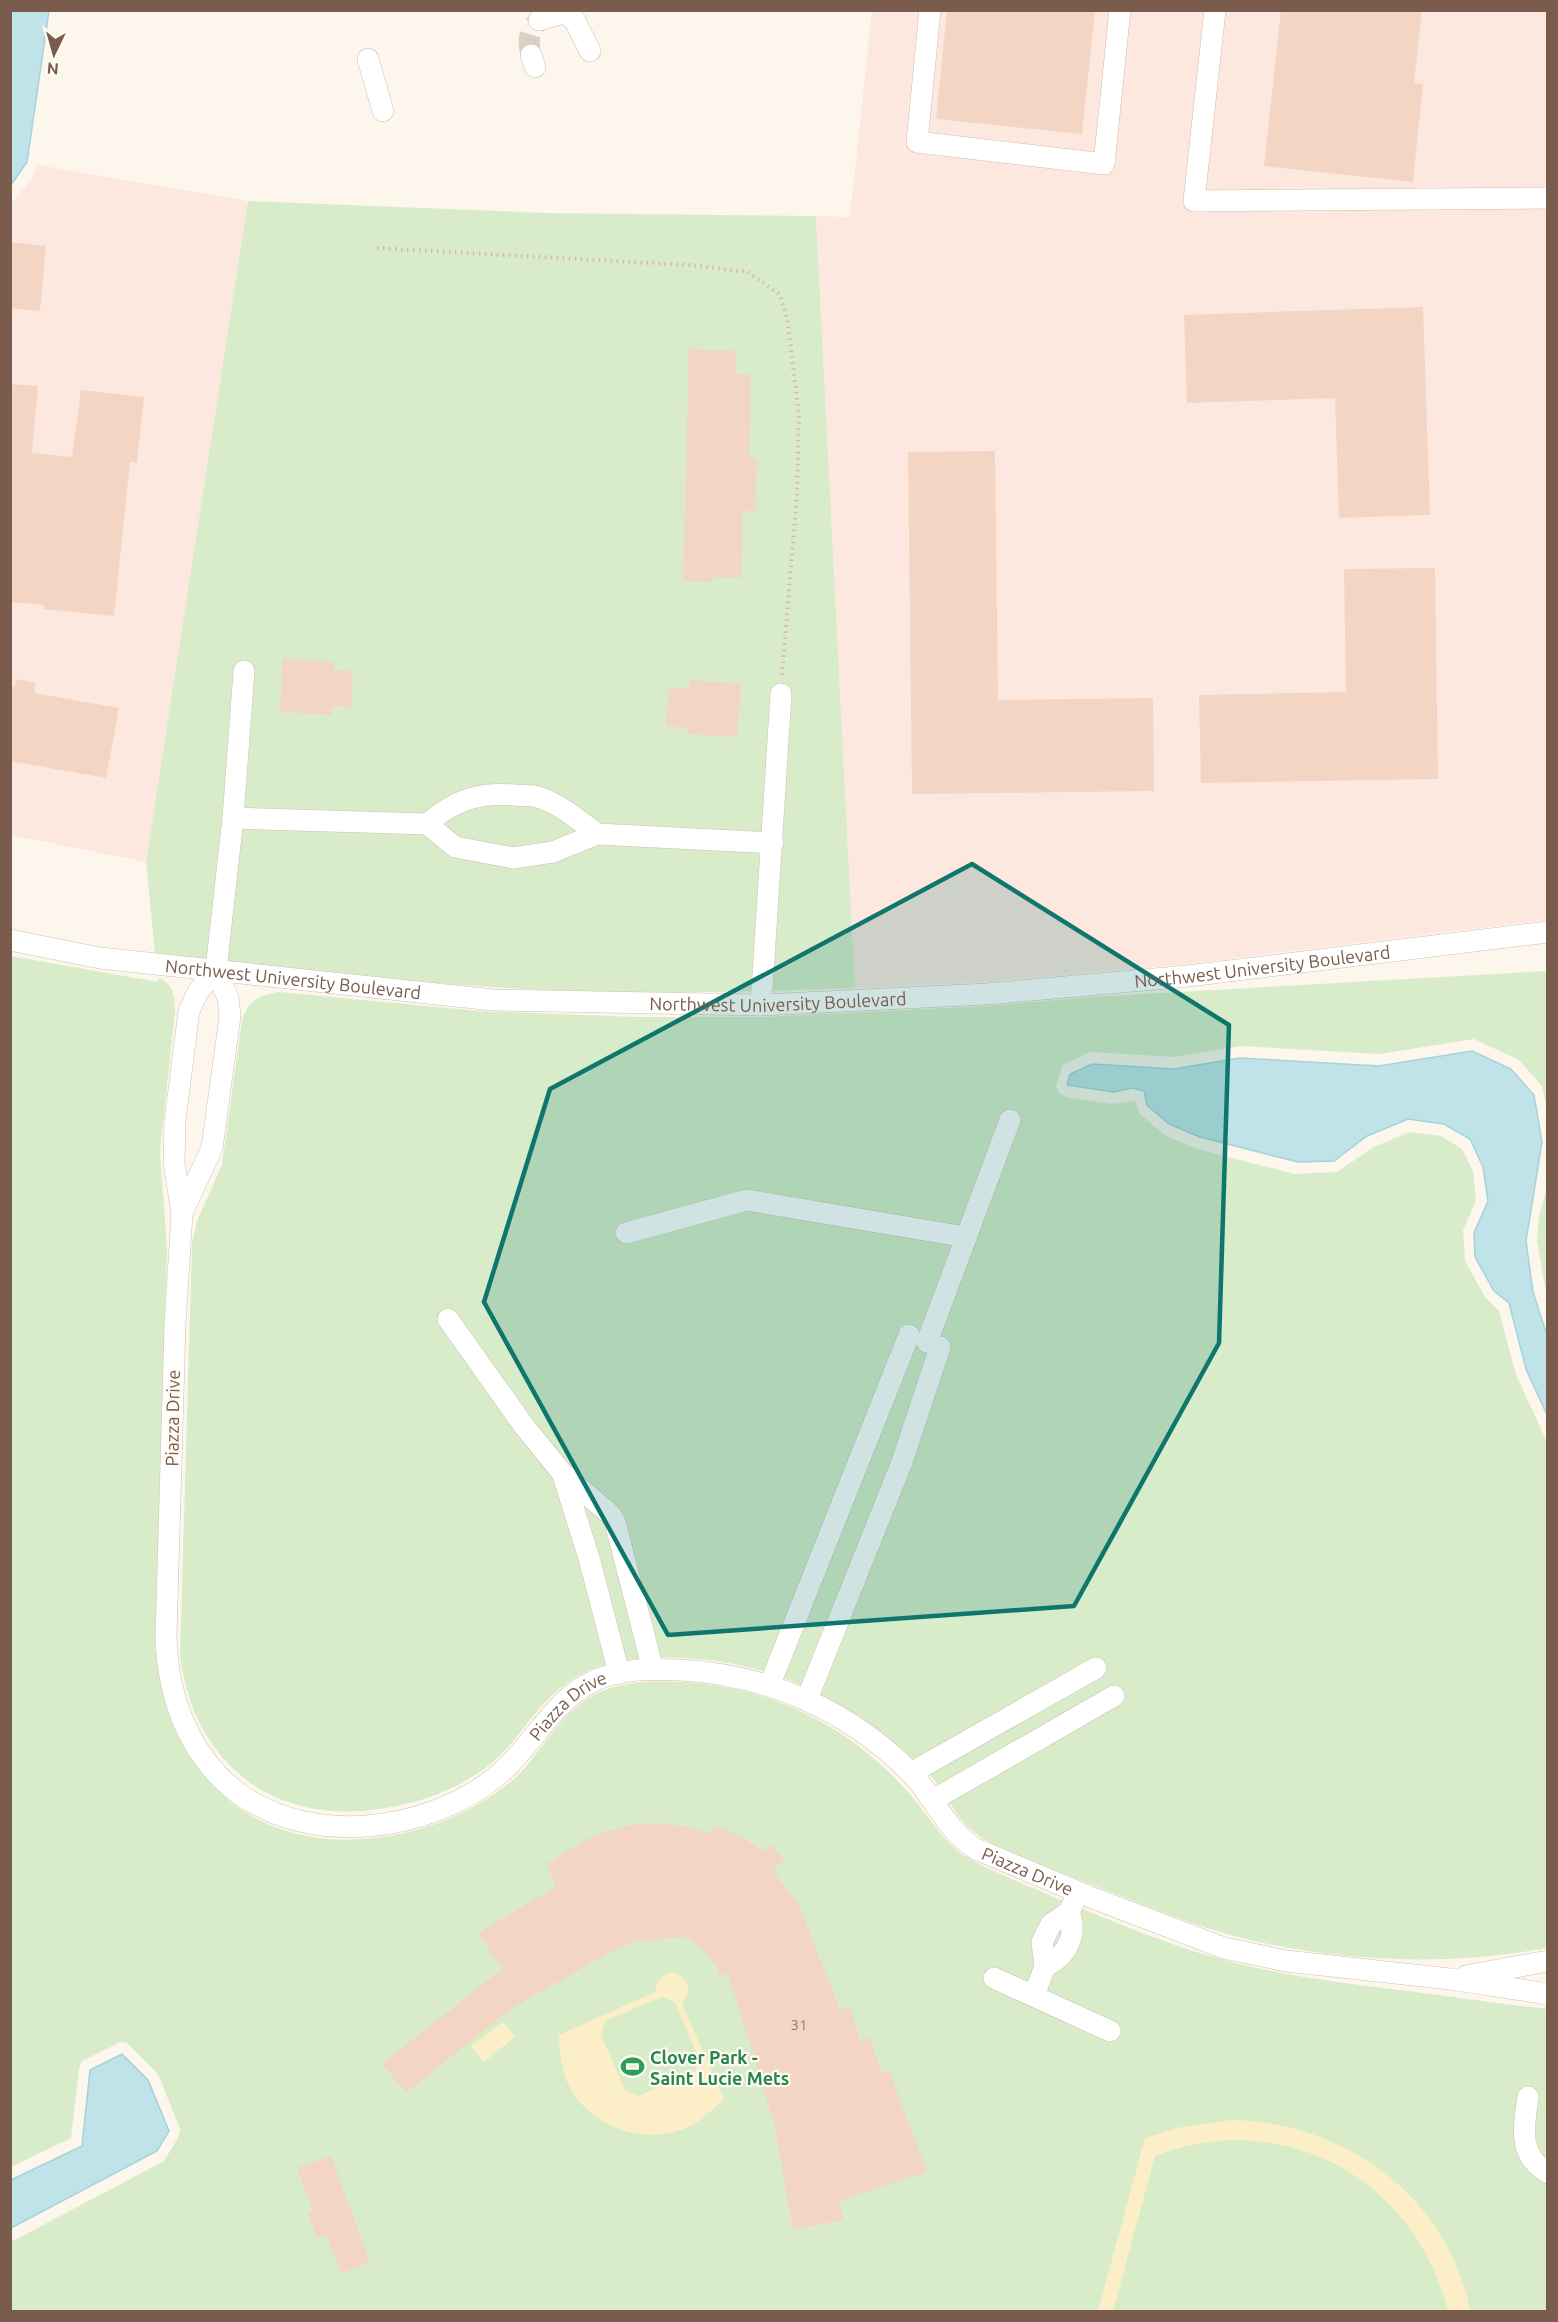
<svg xmlns="http://www.w3.org/2000/svg" width="1558" height="2322" viewBox="0 0 1558 2322" font-family="Ubuntu,sans-serif">
<style>
.commercial{fill:#fde8e0}
.green{fill:#d8ecc9}
.sand{fill:#fcefc7;fill-rule:evenodd}
.water{fill:#bfe3e8;stroke:#a5d3da;stroke-width:1.5}
.building{fill:#f3d5c3}
.lines{fill:none;stroke-linecap:round;stroke-linejoin:round}
.minor-tunnel{stroke:#dcd0c4;stroke-width:21;stroke-dasharray:21 10;stroke-linecap:butt}
.minor-casing{stroke:#d1beb0;stroke-width:22}
.path{stroke:#d9b8a5;stroke-width:4;stroke-dasharray:1.5 4.5;stroke-linecap:butt}
.minor{stroke:#fff;stroke-width:21}
.marked{fill:#0f766e;fill-opacity:0.2;stroke:#0f766e;stroke-width:4.5;stroke-linejoin:round}
.labels{text-anchor:middle;dominant-baseline:central;stroke-width:4.5;stroke-linejoin:round;paint-order:stroke}
.number-label{font-size:15px;fill:#987a6a}
.street-label{font-size:18px;fill:#7a5c4d;stroke:#fffaf3}
.leisure-label{font-size:18px;font-weight:bold;fill:#27864d;stroke:#fffaf3;text-anchor:start}
</style>
<rect width="100%" height="100%" fill="#fdf6ec"/>
<!-- commercial -->
<g class="commercial">
<path d="M 872,11 L 1547,11 L 1547,920 L 1187,964 L 986,982 L 855,988 L 816,216 L 850,217 Z"/>
<path d="M 38,165 L 248,201 L 146,862 L 11,835 L 11,204 L 32,179 Z"/>
</g>
<!-- green -->
<g class="green">
<path d="M 248,201 L 545,213 L 816,216 L 855,988 C 734,993 613,995 492,987 C 379,980 265,967 155,953 L 146,862 Z"/>
<path d="M 11,956 L 158,982 L 158,978 C 174,983 175,998 175,1012 L 160,1151 L 167,1249 L 155,1644 C 160,1708 180,1761 231,1802 C 310,1866 443,1842 515,1778 C 542,1753 560,1712 594,1695 C 620,1681 654,1681 683,1682 C 771,1687 848,1725 907,1791 C 926,1811 943,1844 968,1858 C 999,1875 1033,1888 1066,1902 C 1117,1923 1168,1945 1221,1959 C 1282,1976 1345,1983 1408,1991 C 1455,1997 1501,2004 1547,2009 L 1547,2311 L 11,2311 L 11,2242 L 164,2161 L 178,2138 L 180,2129 L 158,2074 L 127,2043 L 121,2042 L 82,2061 L 79,2069 L 71,2138 L 11,2167 Z"/>
<path d="M 1547,971 L 1547,1110 L 1542,1086 L 1519,1060 L 1474,1039 L 1379,1054 L 1241,1046 L 1174,1057 L 1090,1052 L 1063,1065 L 1056,1086 L 1059,1093 L 1066,1097 L 1112,1104 L 1135,1101 L 1140,1114 L 1165,1135 L 1197,1149 L 1295,1174 L 1337,1172 L 1372,1148 L 1409,1132 L 1441,1136 L 1462,1149 L 1473,1171 L 1476,1200 L 1463,1231 L 1465,1261 L 1485,1297 L 1499,1311 L 1516,1375 L 1547,1442 L 1547,1948 C 1444,1967 1332,1962 1230,1935 C 1184,1922 1140,1903 1095,1886 C 1062,1873 1006,1855 978,1835 C 955,1820 947,1792 928,1773 C 865,1711 787,1666 697,1659 C 659,1656 614,1656 580,1675 C 533,1701 523,1741 484,1769 C 450,1793 413,1805 372,1810 C 267,1822 193,1759 180,1655 L 192,1244 L 197,1221 L 222,1165 L 242,1020 C 248,1000 260,995 279,992 L 479,1011 L 636,1017 L 761,1017 L 987,1006 L 1090,997 Z"/>
<path d="M 1547,1187 L 1547,1299 L 1537,1241 L 1539,1216 Z"/>
</g>
<!-- sand -->
<g class="sand">
<path d="M 670,1972 C 689,1975 693,1990 682,2004 L 724,2099 C 712,2110 699,2124 683,2129 C 640,2145 589,2126 568,2084 C 561,2069 560,2052 559,2035 L 655,1992 C 657,1981 659,1977 670,1972 ZM 662,1997 L 675,2002 L 699,2059 L 695,2071 L 638,2096 L 625,2090 L 601,2035 L 605,2021 Z"/>
<path d="M 503,2022 L 515,2037 L 484,2062 L 471,2046 Z"/>
<path d="M 1231,2120 C 1343,2121 1449,2197 1470,2311 L 1448,2311 C 1416,2180 1284,2106 1155,2156 L 1113,2311 L 1098,2311 L 1145,2138 L 1177,2128 Z"/>
</g>
<!-- water -->
<g class="water">
<path d="M 11,10 L 49,11 L 27,162 L 11,185 Z"/>
<path d="M 1472,1051 L 1511,1069 L 1534,1095 L 1542,1142 L 1526,1241 L 1533,1292 L 1547,1335 L 1547,1415 L 1526,1369 L 1509,1303 L 1494,1291 L 1475,1257 L 1474,1233 L 1488,1201 L 1483,1167 L 1470,1139 L 1444,1124 L 1408,1119 L 1367,1136 L 1334,1161 L 1298,1162 L 1200,1137 L 1169,1124 L 1147,1105 L 1144,1091 L 1133,1088 L 1113,1092 L 1067,1085 L 1070,1074 L 1092,1064 L 1174,1069 L 1240,1058 L 1379,1066 Z"/>
<path d="M 122,2054 L 148,2080 L 169,2131 L 157,2151 L 11,2228 L 11,2180 L 82,2146 L 90,2070 Z"/>
</g>
<!-- building -->
<g class="building">
<path d="M 947,10 L 1095,10 L 1082,134 L 936,119 Z"/>
<path d="M 1281,10 L 1422,10 L 1414,83 L 1423,84 L 1413,182 L 1264,166 Z"/>
<path d="M 10,242 L 46,246 L 40,311 L 10,308 Z"/>
<path d="M 1423,307 L 1430,515 L 1339,518 L 1335,398 L 1187,403 L 1184,315 Z"/>
<path d="M 689,349 L 736,351 L 735,374 L 751,375 L 749,458 L 757,458 L 755,511 L 743,511 L 741,578 L 712,577 L 712,582 L 683,581 Z"/>
<path d="M 10,384 L 38,386 L 32,453 L 72,457 L 81,390 L 144,397 L 137,463 L 130,462 L 114,616 L 44,609 L 45,605 L 10,602 Z"/>
<path d="M 995,451 L 998,700 L 1153,698 L 1154,791 L 912,794 L 908,452 Z"/>
<path d="M 1435,568 L 1438,779 L 1201,783 L 1199,695 L 1346,692 L 1344,569 Z"/>
<path d="M 283,658 L 334,662 L 333,670 L 353,671 L 351,707 L 332,706 L 331,715 L 280,712 Z"/>
<path d="M 16,679 L 36,683 L 34,693 L 119,708 L 106,778 L 10,761 L 10,686 L 15,687 Z"/>
<path d="M 689,680 L 741,684 L 737,737 L 687,734 L 687,728 L 666,726 L 669,688 L 689,689 Z"/>
<path d="M 665,1823 L 697,1829 L 709,1834 L 714,1825 L 742,1837 L 763,1851 L 771,1845 L 784,1858 L 773,1872 L 797,1901 L 840,2010 L 850,2007 L 860,2041 L 870,2038 L 881,2072 L 889,2071 L 927,2172 L 839,2201 L 843,2220 L 793,2230 L 774,2123 L 728,1973 L 720,1976 L 716,1966 L 700,1946 L 684,1937 L 637,1941 L 616,1949 L 512,2008 L 406,2093 L 382,2064 L 502,1969 L 478,1933 L 556,1887 L 547,1864 L 583,1841 L 605,1832 L 635,1824 Z"/>
<path d="M 331,2156 L 370,2262 L 341,2273 L 326,2234 L 317,2238 L 308,2213 L 313,2211 L 297,2168 Z"/>
</g>
<g class="lines">
<!-- minor-tunnel -->
<path class="minor-tunnel" d="M 531,55 C 527,39 529,32 539,20"/>
<defs>
<g id="minor">
<path d="M 930,10 L 917,142 L 1104,164 L 1120,10"/>
<path d="M 1215,10 L 1194,201 L 1548,198"/>
<path d="M 539,20 L 563,13 L 574,19 L 590,51"/>
<path d="M 531,55 L 535,67"/>
<path d="M 368,59 L 383,111"/>
<path d="M 233,818 L 427,824"/>
<path d="M 597,834 C 580,821 560,804 538,797 C 532,795 522,796 515,795 C 479,792 454,800 427,824 L 455,847 L 513,858 L 553,852 L 597,834 L 773,843"/>
<path id="s1" d="M 10,940 L 100,958 L 493,1000 L 761,1005 L 987,994 L 1188,976 L 1548,932"/>
<path id="s2" d="M 216,970 L 198,992 L 189,1011 L 175,1121 L 174,1163 L 182,1213 L 175,1324 L 166,1638 C 168,1697 189,1756 238,1793 C 312,1847 428,1832 497,1776 C 531,1748 550,1705 588,1684 C 616,1668 649,1669 680,1670 C 769,1675 849,1710 912,1774 C 934,1798 948,1832 976,1849 L 1085,1895 L 1224,1948 L 1286,1961 L 1450,1979 L 1548,1994"/>
<path d="M 761,1005 L 781,694"/>
<path d="M 182,1213 L 212,1148 L 230,1016 L 228,998 L 216,970 L 233,818 L 244,671"/>
<path d="M 626,1233 L 747,1200 L 966,1237"/>
<path d="M 448,1319 L 524,1426 L 563,1474 L 610,1514 L 615,1522 L 653,1670"/>
<path d="M 927,1342 L 1010,1120"/>
<path d="M 563,1475 L 589,1558 L 619,1673"/>
<path d="M 770,1684 L 909,1335"/>
<path d="M 807,1699 L 902,1462 L 940,1347"/>
<path d="M 911,1773 L 1096,1668"/>
<path d="M 933,1800 L 1114,1696"/>
<path d="M 1045,1966 C 1067,1957 1078,1934 1069,1912"/>
<path d="M 1466,1976 L 1548,1961"/>
<path d="M 994,1978 L 1110,2031"/>
<path d="M 1034,1996 L 1045,1966 L 1042,1942 L 1051,1924 L 1069,1912 L 1078,1893"/>
<path d="M 1528,2097 C 1524,2126 1517,2155 1548,2173"/>
</g>
</defs>
<!-- minor casing -->
<use href="#minor" class="minor-casing"/>
<!-- path -->
<path class="path" d="M 377,248 L 689,265 L 748,272 L 780,295 L 787,318 L 799,415 L 797,495 L 782,675"/>
<!-- minor -->
<use href="#minor" class="minor"/>
</g>
<!-- marked area -->
<path class="marked" d="M 972,864 L 1229,1025 L 1219,1343 L 1074,1606 L 668,1635 L 484,1302 L 550,1089 Z"/>
<!-- icons -->
<defs>
<symbol id="stadium-bare" viewBox="-9 -9 18 18"><path d="M0-5a6.5 5 0 1 0 0 10a6.5 5 0 1 0 0-10ZM-3.5-1.8h7v3.6h-7Z" fill="#2e9e5b" stroke="#fffaf3" stroke-width="2.5" paint-order="stroke"/></symbol>
</defs>
<g fill-rule="evenodd">
<use href="#stadium-bare" x="616" y="2050" width="33" height="33"/>
</g>
<g class="labels">
<!-- number labels -->
<g class="number-label">
<text x="799" y="2024">31</text>
</g>
<!-- street labels -->
<g class="street-label">
<text stroke="none"><textPath href="#s1" startOffset="1258">Northwest University Boulevard</textPath></text>
<text stroke="none"><textPath href="#s1" startOffset="286">Northwest University Boulevard</textPath></text>
<text stroke="none"><textPath href="#s1" startOffset="772">Northwest University Boulevard</textPath></text>
<text transform="translate(172 1418) rotate(-89)">Piazza Drive</text>
<text stroke="none"><textPath href="#s2" startOffset="1233">Piazza Drive</textPath></text>
<text stroke="none"><textPath href="#s2" startOffset="1772">Piazza Drive</textPath></text>
</g>
<!-- leisure labels -->
<g class="leisure-label">
<text x="650" y="2057">Clover Park -<tspan x="650" dy="21">Saint Lucie Mets</tspan></text>
</g>
</g>
<!-- border -->
<rect width="1558" height="2322" fill="none" stroke="#7a5c4d" stroke-width="24"/>
<!-- north arrow -->
<g transform="translate(54 54) rotate(185)" stroke="#fffaf3" stroke-width="4.5" paint-order="stroke">
<path d="M0-4.5L10 22L0 15L-10 22Z" fill="#7a5c4d"/>
<text y="-9" font-size="16" font-weight="bold" text-anchor="middle" fill="#7a5c4d">N</text>
</g>
</svg>
